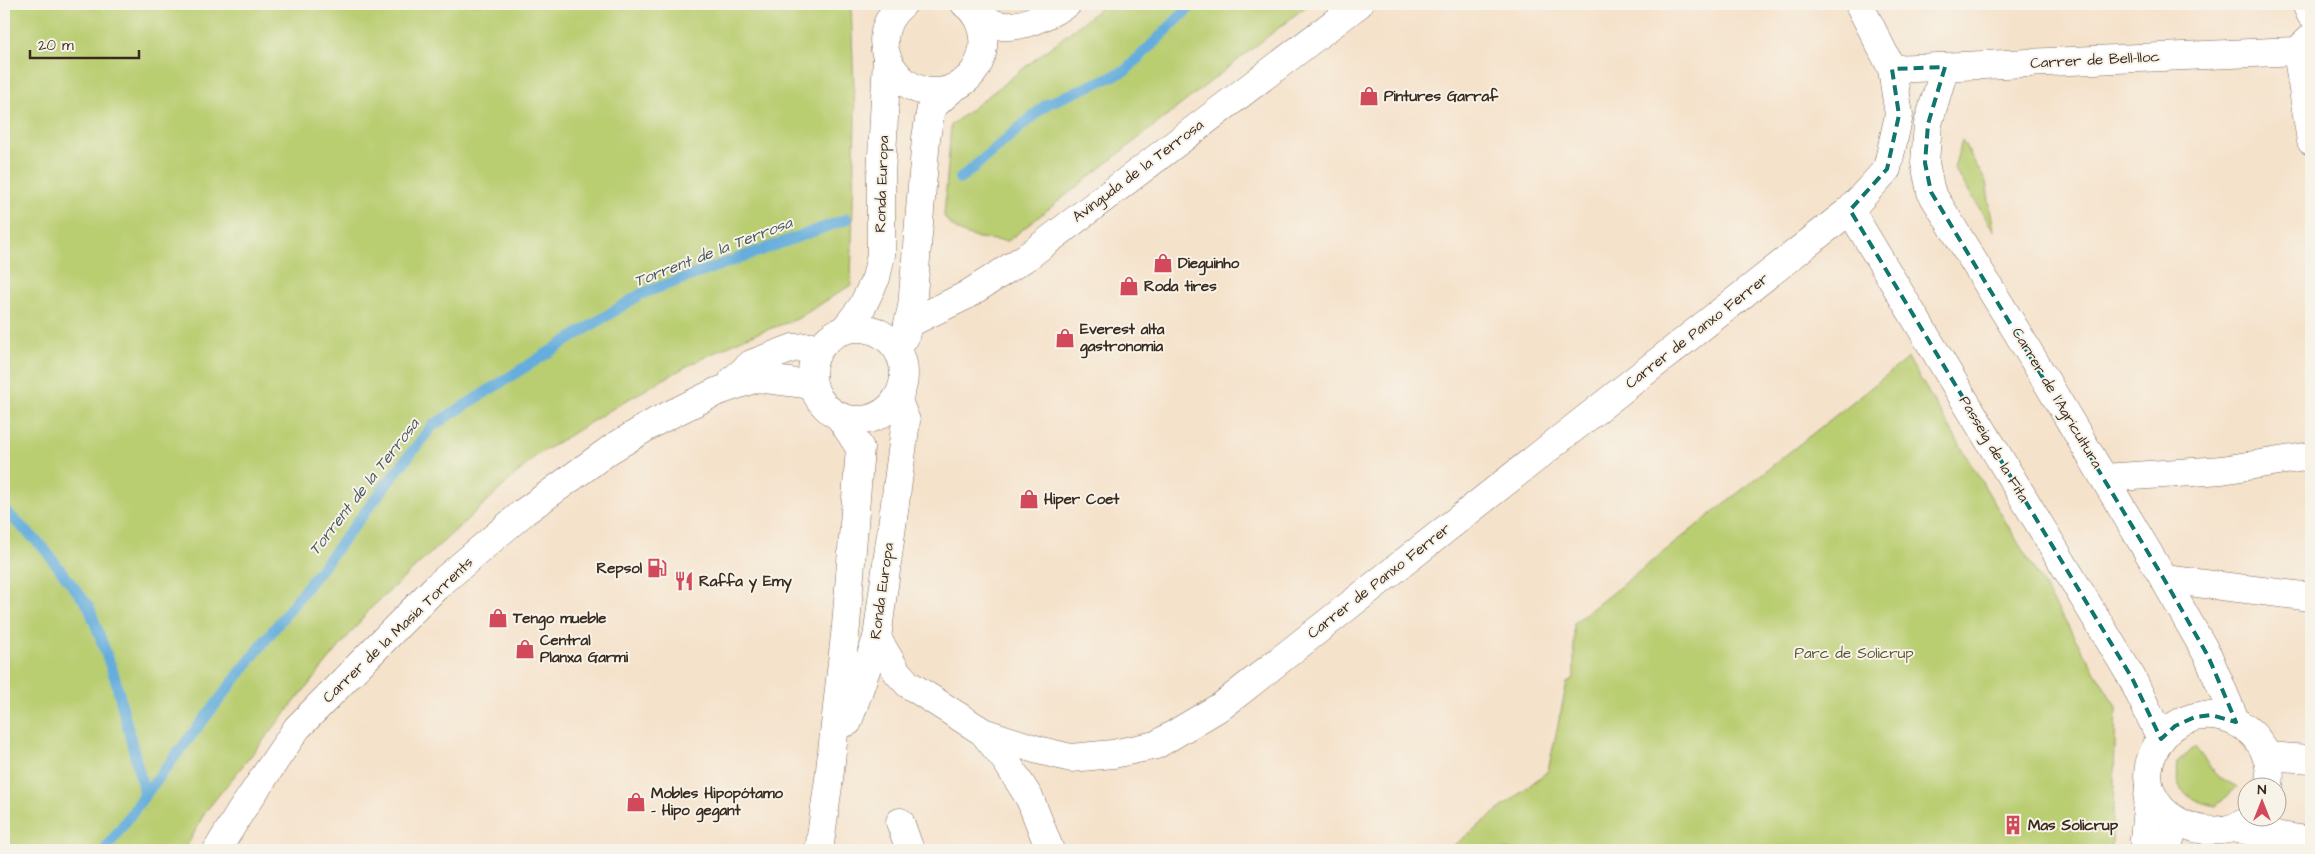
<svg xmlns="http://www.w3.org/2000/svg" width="2315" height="854" viewBox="0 0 2315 854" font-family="'Architects Daughter',sans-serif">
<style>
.green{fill:#b9cd71;stroke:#7a7c48}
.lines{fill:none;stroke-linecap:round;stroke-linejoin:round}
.stream{stroke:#65addc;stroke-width:11}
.minor-casing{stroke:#7c6a5b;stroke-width:29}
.minor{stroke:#fff;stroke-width:28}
.marked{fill:none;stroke:#0f766e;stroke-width:4;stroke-dasharray:10 6;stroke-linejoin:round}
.labels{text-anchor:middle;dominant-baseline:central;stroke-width:4;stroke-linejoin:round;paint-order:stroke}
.street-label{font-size:15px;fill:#3b2a1e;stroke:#f7f3e8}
.poi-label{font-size:15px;font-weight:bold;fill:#3b2a1e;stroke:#f7f3e8;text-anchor:start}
.park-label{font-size:15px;fill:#5a5333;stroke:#f7f3e8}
.water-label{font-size:16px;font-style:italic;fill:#4a5860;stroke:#f7f3e8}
</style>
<rect width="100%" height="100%" fill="#f7f3e8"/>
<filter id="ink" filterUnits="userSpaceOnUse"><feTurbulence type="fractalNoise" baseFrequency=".02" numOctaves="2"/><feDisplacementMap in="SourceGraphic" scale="10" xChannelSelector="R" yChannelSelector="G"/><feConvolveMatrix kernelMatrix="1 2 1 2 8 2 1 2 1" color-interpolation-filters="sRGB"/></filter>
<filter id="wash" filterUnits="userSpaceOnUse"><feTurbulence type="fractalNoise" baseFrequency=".0096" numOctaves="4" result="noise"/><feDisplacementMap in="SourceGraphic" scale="20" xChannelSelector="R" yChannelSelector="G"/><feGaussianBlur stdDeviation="1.12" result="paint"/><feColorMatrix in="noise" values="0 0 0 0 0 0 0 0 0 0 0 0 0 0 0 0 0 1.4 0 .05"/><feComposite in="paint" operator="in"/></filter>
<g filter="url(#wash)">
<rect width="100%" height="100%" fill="#f5e2cb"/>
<!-- green -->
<g class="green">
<path d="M 4,4 L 851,4 L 855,119 L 851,285 L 797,319 L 744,338 L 687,366 L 620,404 L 536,456 L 371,608 L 205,812 L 185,850 L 4,850 Z"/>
<path d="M 1106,4 L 1309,4 L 1008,241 C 983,239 958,239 944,216 L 951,125 Z"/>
<path d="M 1962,140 L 1986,182 L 1994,231 L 1954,168 Z"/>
<path d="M 1908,358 L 2116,707 L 2112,850 L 1448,850 L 1548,771 L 1567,683 L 1574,678 L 1574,623 Z"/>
<path d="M 2195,747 L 2216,775 L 2237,787 L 2216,806 C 2190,801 2174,792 2178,762 Z"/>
</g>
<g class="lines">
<!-- stream -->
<g class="stream">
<path d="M 960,179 L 1047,104 L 1125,71 L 1193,4"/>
<path d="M 4,510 L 42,546 L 89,607 L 115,678 L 145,795"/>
<path d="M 105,850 L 145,795 L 432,426 L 641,294 L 847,219"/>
</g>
</g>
</g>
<g filter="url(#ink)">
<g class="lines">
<defs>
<g id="minor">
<path d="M 903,4 C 854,43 910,118 962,83 C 974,75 982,61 983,47 C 985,31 978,14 965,4"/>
<path d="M 2306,4 L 2311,15"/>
<path d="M 976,16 C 984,19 994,25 1003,26 C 1024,28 1049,14 1067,4"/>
<path d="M 2310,39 L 2297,51 L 2311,141"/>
<path d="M 1945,67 L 1928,124 L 1925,163 L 1931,192 L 2017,332 L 2164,579 L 2208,656 L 2236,722"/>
<path d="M 1892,69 L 2297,51"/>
<path d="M 1850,210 L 2132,678 L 2161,739"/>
<path d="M 908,324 L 965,296 L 1028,256 L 1359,4"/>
<circle cx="858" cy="374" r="46"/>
<path d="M 844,330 L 862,307 L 876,278 L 881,255 L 881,176 L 887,58"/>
<path d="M 905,337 L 912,307 L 926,138 L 931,108 L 953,88"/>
<path d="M 733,380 L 751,364 L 793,348 L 821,346"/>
<path d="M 2104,478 L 2222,470 L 2311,456"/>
<path d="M 2164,579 L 2311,597"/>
<path d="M 877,638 L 897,672 L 908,684 L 983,732 L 1038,750 L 1071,758 L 1113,754 L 1156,745 L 1223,705 L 1850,210 L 1887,169 L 1899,115 L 1892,69 L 1859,4"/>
<path d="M 848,722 L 877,638 L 906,421 L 897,398"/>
<path d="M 983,732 L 1006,761 L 1030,799 L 1050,850"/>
<path d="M 2266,756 L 2311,759"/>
<path d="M 2254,816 C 2211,854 2125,812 2154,751 C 2184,687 2279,717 2269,786"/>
<path d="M 900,822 L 910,850"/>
<path d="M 2237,829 L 2311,841"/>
<path d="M 217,850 L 241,811 L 297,728 L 436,587 L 524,512 L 611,449 L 657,421 L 716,392 L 757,378 L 813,385"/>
<path d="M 819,850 L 829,779 L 846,626 L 860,448 L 839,416"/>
<path d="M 2143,850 L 2149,787"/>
<path d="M 2167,850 L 2174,825"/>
</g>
</defs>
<!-- minor casing -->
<use href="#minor" class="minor-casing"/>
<!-- minor -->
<use href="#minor" class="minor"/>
</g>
</g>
<!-- marked area -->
<path class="marked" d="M 1945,67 L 1928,124 L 1925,163 L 1931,192 L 2164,579 L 2208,656 L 2236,722 L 2211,715 L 2195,717 L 2175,726 L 2161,739 L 2132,678 L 1850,210 L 1887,169 L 1899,115 L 1892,69 Z"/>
<!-- icons -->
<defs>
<symbol id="shop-bare" viewBox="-9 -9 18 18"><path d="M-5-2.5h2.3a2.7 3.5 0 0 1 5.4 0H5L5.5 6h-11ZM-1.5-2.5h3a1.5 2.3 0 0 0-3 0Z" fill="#d1495b" stroke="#f7f3e8" stroke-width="2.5" paint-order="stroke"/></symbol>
<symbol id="fuel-bare" viewBox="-9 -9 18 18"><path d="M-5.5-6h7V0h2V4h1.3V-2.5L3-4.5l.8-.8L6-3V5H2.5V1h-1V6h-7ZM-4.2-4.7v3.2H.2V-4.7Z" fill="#d1495b" stroke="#f7f3e8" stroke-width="2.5" paint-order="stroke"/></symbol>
<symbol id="restaurant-bare" viewBox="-9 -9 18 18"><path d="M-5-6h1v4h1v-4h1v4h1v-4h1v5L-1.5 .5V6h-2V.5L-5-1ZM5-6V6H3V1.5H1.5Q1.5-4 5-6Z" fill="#d1495b" stroke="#f7f3e8" stroke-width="2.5" paint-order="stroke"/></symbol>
<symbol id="building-bare" viewBox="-9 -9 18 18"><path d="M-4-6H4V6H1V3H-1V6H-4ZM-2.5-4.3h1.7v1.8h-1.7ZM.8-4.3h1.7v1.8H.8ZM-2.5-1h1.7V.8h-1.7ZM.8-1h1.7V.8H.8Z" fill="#d1495b" stroke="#f7f3e8" stroke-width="2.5" paint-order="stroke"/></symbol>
</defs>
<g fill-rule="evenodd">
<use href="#shop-bare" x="1355" y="82" width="28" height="28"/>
<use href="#shop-bare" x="1149" y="249" width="28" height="28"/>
<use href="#shop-bare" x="1115" y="272" width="28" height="28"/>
<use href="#shop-bare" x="1051" y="324" width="28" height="28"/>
<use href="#shop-bare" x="1015" y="485" width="28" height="28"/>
<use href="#fuel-bare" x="643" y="554" width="28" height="28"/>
<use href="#restaurant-bare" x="670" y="567" width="28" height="28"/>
<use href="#shop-bare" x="484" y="604" width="28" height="28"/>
<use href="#shop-bare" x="511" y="635" width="28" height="28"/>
<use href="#shop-bare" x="622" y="788" width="28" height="28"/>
<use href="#building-bare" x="1999" y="811" width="28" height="28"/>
</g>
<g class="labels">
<!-- street labels -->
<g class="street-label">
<text transform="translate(2095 60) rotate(-3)">Carrer de Bell-lloc</text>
<text transform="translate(1138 171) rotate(-37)">Avinguda de la Terrosa</text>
<text transform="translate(882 184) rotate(-88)">Ronda Europa</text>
<text transform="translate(1697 331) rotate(-38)">Carrer de Panxo Ferrer</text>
<text transform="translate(2057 398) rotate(59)">Carrer de l'Agricultura</text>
<text transform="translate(1994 449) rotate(59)">Passeig de la Fita</text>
<text transform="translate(1379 581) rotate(-38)">Carrer de Panxo Ferrer</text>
<text transform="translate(882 591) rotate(-82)">Ronda Europa</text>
<text transform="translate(398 630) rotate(-44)">Carrer de la Masia Torrents</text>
</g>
<!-- poi labels -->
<g class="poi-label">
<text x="1384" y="96">Pintures Garraf</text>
<text x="1178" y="263">Dieguinho</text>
<text x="1144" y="286">Roda tires</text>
<text x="1080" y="329">Everest alta<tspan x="1080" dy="17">gastronomia</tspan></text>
<text x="1044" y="499">Hiper Coet</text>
<text x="642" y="568" text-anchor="end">Repsol</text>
<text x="699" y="581">Raffa y Emy</text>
<text x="513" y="618">Tengo mueble</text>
<text x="540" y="640">Central<tspan x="540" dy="17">Planxa Garmi</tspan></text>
<text x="651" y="793">Mobles Hipopótamo<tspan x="651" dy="17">- Hipo gegant</tspan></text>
<text x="2028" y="825">Mas Solicrup</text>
</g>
<!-- park labels -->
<g class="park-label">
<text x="1854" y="653">Parc de Solicrup</text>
</g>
<!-- water labels -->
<g class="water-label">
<text transform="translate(713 252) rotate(-21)">Torrent de la Terrosa</text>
<text transform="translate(364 487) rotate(-52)">Torrent de la Terrosa</text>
</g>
</g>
<!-- margin -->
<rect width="2315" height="854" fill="none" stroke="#f7f3e8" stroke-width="20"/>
<!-- north arrow -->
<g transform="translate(2262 802)"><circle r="24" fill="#f7f3e8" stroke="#aca397"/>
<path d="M0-4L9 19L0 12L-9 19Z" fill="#d1495b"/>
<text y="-8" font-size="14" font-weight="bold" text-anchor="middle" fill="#3b2a1e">N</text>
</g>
<!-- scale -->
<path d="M30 50v8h109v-8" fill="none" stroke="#3b2a1e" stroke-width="2.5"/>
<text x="38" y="50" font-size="15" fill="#3b2a1e" stroke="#f7f3e8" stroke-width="4" paint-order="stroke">20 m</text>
</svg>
